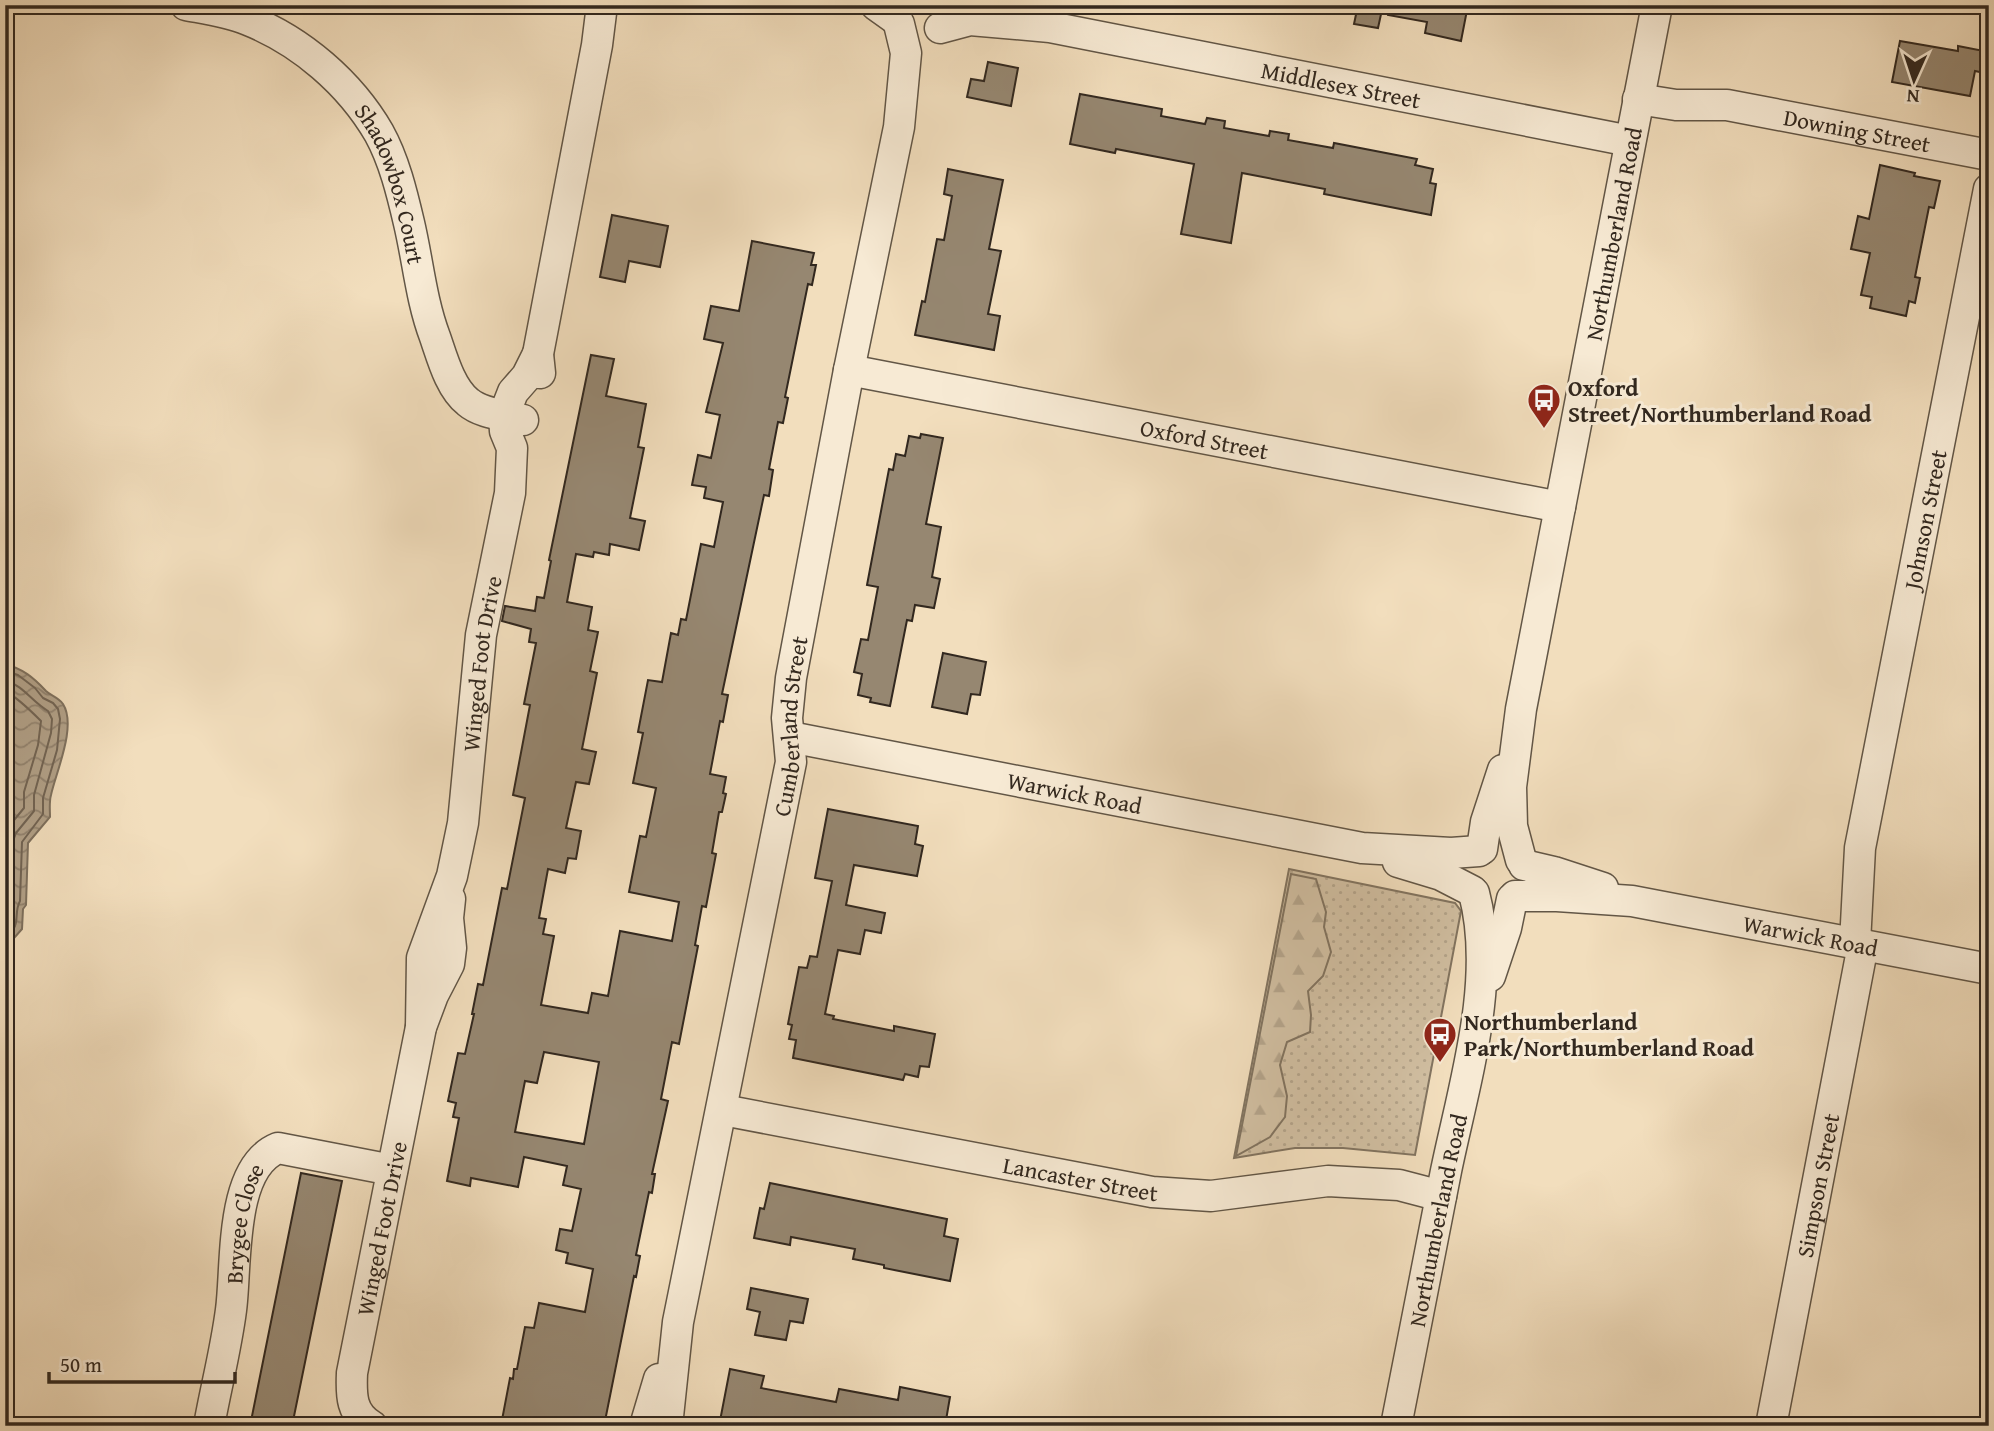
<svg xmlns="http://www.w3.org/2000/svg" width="1994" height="1431" viewBox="0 0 1994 1431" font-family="'Gentium Book Plus',serif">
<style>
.grass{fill:url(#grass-dots);stroke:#827460;stroke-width:2}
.forest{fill:url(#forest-firs);stroke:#827460;stroke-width:2}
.water{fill:url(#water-waves);stroke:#7e705d;stroke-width:2}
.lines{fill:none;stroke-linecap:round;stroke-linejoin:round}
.shore{stroke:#726453;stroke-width:2}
.building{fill:#968771;stroke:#32281f;stroke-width:2;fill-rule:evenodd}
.minor-casing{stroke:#625646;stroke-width:33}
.minor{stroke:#f7ead4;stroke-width:30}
.labels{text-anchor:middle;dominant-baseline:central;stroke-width:6;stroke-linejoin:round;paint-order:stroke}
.street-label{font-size:23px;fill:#32281f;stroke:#f7ead4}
.poi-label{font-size:23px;font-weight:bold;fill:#32281f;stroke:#f7ead4;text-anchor:start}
</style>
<defs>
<pattern id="grass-dots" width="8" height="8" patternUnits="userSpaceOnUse" patternTransform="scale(1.75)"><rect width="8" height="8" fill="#d1bfa2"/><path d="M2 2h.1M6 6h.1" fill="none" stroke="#b4a48b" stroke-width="1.8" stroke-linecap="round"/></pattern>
<pattern id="forest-firs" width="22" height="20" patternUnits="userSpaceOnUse" patternTransform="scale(1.75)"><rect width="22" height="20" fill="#d1bfa2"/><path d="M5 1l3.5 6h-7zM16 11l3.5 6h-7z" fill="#b4a48b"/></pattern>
<pattern id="water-waves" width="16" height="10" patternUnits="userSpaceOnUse" patternTransform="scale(1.75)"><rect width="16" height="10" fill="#b1a087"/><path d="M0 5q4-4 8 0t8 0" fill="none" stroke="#91826e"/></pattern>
</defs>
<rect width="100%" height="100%" fill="#f2debd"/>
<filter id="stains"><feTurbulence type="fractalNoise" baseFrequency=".00286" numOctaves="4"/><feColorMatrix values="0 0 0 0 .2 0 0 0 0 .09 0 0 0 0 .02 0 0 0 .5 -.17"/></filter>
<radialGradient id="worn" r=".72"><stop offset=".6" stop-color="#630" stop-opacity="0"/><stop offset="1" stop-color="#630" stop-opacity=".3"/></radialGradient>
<!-- grass -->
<path class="grass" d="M 1289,869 L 1455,903 L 1461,911 L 1415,1155 L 1343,1148 L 1295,1148 L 1234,1158 Z"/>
<!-- forest -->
<path class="forest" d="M 1291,874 L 1316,879 L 1326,912 L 1324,927 L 1331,952 L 1323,976 L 1308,991 L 1311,1015 L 1310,1032 L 1287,1042 L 1280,1065 L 1287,1096 L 1285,1117 L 1270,1137 L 1236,1156 Z"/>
<!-- water -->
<path class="water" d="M 5,664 C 23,669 33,677 46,691 C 51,696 58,697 63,704 C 77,726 56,772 51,795 C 49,802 50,810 50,817 L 28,843 L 26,905 L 23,909 L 22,929 L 14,938 L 8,959 L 5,961 Z"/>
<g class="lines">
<!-- shore -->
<g class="shore">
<path d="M 5,671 L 18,675 L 35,688 L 43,698 L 53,703 L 58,709 L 60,719 L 57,750 L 43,798 L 43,814 L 22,842 L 20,901 C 15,910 18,918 15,926 C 12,933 7,935 5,943"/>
<path d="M 5,680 C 24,686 32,702 48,711 L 52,719 L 51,733 L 34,795 L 34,811 L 16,833 L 13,841 L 11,898 L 5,924"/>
<path d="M 5,691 C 17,697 32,712 41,721 L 38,745 L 24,792 L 24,808 L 5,831"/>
</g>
</g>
<!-- building -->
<g class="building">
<path d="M 1358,5 L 1383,5 L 1378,28 L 1354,24 Z"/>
<path d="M 1389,5 L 1468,5 L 1461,41 L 1425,33 L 1427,22 L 1388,15 Z"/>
<path d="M 1900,41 L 1958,51 L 1958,46 L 1989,52 L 1989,74 L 1975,71 L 1970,96 L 1892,82 Z"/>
<path d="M 988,62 L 1018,68 L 1011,106 L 967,97 L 971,79 L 984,81 Z"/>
<path d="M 1080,94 L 1162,109 L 1161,116 L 1205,124 L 1207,118 L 1225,121 L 1224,128 L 1269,136 L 1270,131 L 1289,134 L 1288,140 L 1333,148 L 1334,143 L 1417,159 L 1415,165 L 1433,169 L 1430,183 L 1436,184 L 1431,215 L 1324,194 L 1325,189 L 1242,173 L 1231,243 L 1181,234 L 1194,164 L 1116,149 L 1115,153 L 1070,144 Z"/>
<path d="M 1880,165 L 1915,173 L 1914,176 L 1940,181 L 1934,208 L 1929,207 L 1915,277 L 1920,278 L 1915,303 L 1909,301 L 1906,316 L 1870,308 L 1872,297 L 1861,295 L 1870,253 L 1851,249 L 1858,216 L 1869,219 Z"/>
<path d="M 948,169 L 1003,180 L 989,249 L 1001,251 L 988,314 L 1000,316 L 994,350 L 915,335 L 922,301 L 925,302 L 937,239 L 944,240 L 952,196 L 944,194 Z"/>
<path d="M 612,215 L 668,226 L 660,267 L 629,261 L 625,282 L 600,277 Z"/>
<path d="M 752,241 L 814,253 L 811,265 L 816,265 L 812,285 L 808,284 L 785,397 L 788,398 L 783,423 L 778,422 L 769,469 L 773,470 L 769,496 L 764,495 L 722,694 L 728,695 L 723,722 L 720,721 L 710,774 L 726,777 L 723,793 L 726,794 L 722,812 L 719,812 L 712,853 L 716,854 L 706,907 L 702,906 L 695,945 L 698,946 L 679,1044 L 672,1042 L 661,1099 L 668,1101 L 652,1174 L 655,1174 L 652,1193 L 649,1192 L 636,1255 L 640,1256 L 636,1277 L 634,1276 L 604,1426 L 532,1426 L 502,1420 L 510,1378 L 513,1379 L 514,1369 L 517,1369 L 525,1327 L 534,1328 L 539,1303 L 585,1312 L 593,1269 L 566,1263 L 568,1253 L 556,1250 L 560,1229 L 572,1231 L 581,1189 L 563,1185 L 567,1166 L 524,1157 L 518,1187 L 471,1178 L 470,1186 L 447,1181 L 459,1118 L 453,1117 L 456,1103 L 448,1101 L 458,1053 L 465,1054 L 474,1014 L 472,1014 L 478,984 L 483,985 L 502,888 L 507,889 L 525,798 L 513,795 L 530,705 L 524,704 L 536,643 L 529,642 L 531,629 L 502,621 L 505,606 L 535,611 L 537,597 L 544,598 L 551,561 L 549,560 L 591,355 L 614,359 L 606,396 L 646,404 L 638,447 L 644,448 L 630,518 L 645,521 L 639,550 L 610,544 L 609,555 L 594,552 L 593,557 L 576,554 L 567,602 L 592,607 L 588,630 L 598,632 L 590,671 L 597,673 L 582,749 L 596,752 L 589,784 L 576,782 L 566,828 L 581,831 L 576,859 L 568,858 L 565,873 L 548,869 L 539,918 L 546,919 L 543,934 L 554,936 L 541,1005 L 588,1013 L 592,993 L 608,996 L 620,931 L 672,941 L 679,902 L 629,892 L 640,836 L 646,837 L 656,788 L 633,783 L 643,733 L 638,732 L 648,680 L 662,682 L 671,633 L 678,635 L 681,619 L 686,620 L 701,544 L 714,547 L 723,502 L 704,498 L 706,487 L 692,485 L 698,455 L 711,458 L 720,415 L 706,412 L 723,343 L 704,339 L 711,306 L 739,311 ZM 544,1052 L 599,1062 L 584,1144 L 515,1132 L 525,1081 L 537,1083 Z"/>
<path d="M 921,434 L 943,438 L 926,524 L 941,527 L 932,577 L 940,579 L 934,608 L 915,605 L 912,621 L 907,620 L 890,706 L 870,702 L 871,698 L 858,695 L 862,674 L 854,672 L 861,639 L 868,640 L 878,587 L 867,585 L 889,469 L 893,470 L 896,454 L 905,456 L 909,436 L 920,438 Z"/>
<path d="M 943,653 L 986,662 L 980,695 L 971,694 L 967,714 L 932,707 Z"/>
<path d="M 828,809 L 918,826 L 915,844 L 923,846 L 917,876 L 854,865 L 846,905 L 885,913 L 881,933 L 865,930 L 860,954 L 838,950 L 825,1014 L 834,1016 L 833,1019 L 894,1031 L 894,1026 L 935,1034 L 929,1067 L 920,1066 L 918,1077 L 905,1074 L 903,1080 L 793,1058 L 796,1040 L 789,1039 L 792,1025 L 788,1024 L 799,967 L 807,968 L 810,956 L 817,957 L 832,881 L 815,878 Z"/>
<path d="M 301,1173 L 342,1181 L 292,1426 L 250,1426 Z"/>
<path d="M 770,1183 L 947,1219 L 944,1236 L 958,1239 L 950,1281 L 884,1268 L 884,1265 L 853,1259 L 855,1249 L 791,1237 L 790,1245 L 754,1238 L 760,1208 L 764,1209 Z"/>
<path d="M 751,1288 L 808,1299 L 803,1323 L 790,1321 L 786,1340 L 755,1335 L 760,1312 L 747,1309 Z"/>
<path d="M 730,1369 L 764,1376 L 761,1388 L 836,1402 L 839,1389 L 898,1400 L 900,1387 L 950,1397 L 945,1426 L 719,1426 Z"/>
</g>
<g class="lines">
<defs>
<g id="minor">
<path id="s1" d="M 186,5 C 207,9 229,12 248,20 C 301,41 350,83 379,133 C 394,160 402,193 409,223 C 418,261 421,300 435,337 C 442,357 450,388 468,402 C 482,414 506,415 523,420"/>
<path d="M 876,5 L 897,20"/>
<path id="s2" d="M 940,28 L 970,20 L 1050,27 L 1630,141"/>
<path id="s3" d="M 1638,99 L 1676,105 L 1727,105 L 1989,155"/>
<path id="s4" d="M 849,370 L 1560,507"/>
<path d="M 540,373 L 538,354 L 597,45 L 602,5"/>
<path id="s5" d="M 790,737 L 1362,848 L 1451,853 L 1479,851"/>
<path d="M 1482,849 L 1486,822 L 1503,770"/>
<path id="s6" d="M 1521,860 L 1512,826 L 1511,787 L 1521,709 L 1657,5"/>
<path d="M 1398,862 L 1441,875 L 1472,891"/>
<path d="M 1524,865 L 1554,872 L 1603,888"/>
<path id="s7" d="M 1515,896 L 1557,896 L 1632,901 L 1989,969"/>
<path id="s8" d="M 1855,943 L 1860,848 L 1989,189"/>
<path d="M 1490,976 L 1506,928 L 1512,899"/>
<path id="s9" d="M 421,1027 L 422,958 L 452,876 L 463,823 L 481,635 L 510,493 L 512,448 L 505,431 L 504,415 L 513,392 L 527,376 L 538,354"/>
<path id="s10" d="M 723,1110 L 1152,1192 L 1211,1196 L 1328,1181 L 1399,1185 L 1441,1196"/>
<path id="s11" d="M 209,1426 C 216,1387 226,1349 231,1310 C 237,1266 229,1168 278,1148 L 392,1170"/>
<path id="s12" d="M 372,1426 C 351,1414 351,1395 352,1373 L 421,1027 L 433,995 L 449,964 L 451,948 L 448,918 L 450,899"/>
<path d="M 645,1426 L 659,1379"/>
<path id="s13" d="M 667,1426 L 678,1322 L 791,762 L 787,718 L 791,678 L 849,370 L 899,127 L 906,53 L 899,24"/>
<path id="s14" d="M 1396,1426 C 1413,1341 1429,1255 1446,1171 C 1464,1084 1497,980 1474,893"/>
<path id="s15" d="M 1771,1426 L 1863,945"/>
</g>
</defs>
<!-- minor casing -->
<use href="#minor" class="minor-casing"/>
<!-- minor -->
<use href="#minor" class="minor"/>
</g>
<!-- icons -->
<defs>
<symbol id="bus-pin" viewBox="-11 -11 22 30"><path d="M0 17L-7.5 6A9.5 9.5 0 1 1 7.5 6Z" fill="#8f2418" stroke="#f7ead4"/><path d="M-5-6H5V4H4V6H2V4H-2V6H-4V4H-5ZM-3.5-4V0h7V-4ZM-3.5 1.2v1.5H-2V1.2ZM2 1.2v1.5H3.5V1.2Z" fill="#fff"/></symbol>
</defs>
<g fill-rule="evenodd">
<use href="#bus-pin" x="1525" y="381" width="38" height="52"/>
<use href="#bus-pin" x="1421" y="1015" width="38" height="52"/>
</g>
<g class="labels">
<!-- street labels -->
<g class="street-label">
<text stroke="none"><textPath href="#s2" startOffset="408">Middlesex Street</textPath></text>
<text stroke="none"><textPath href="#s3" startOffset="222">Downing Street</textPath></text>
<text stroke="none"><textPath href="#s1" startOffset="292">Shadowbox Court</textPath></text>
<text stroke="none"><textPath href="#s6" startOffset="637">Northumberland Road</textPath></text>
<text stroke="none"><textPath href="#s4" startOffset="362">Oxford Street</textPath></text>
<text stroke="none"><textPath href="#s8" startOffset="430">Johnson Street</textPath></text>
<text stroke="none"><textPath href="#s9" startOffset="371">Winged Foot Drive</textPath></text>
<text stroke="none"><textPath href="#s13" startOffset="712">Cumberland Street</textPath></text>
<text stroke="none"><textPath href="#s5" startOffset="290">Warwick Road</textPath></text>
<text stroke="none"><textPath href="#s7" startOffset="299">Warwick Road</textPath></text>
<text stroke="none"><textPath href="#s10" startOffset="364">Lancaster Street</textPath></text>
<text stroke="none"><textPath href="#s15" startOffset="245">Simpson Street</textPath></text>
<text stroke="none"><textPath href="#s14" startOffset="210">Northumberland Road</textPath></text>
<text stroke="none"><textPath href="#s11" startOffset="206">Brygee Close</textPath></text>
<text stroke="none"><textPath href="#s12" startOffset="208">Winged Foot Drive</textPath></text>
</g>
<!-- poi labels -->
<g class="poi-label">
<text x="1568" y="387">Oxford<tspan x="1568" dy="26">Street/Northumberland Road</tspan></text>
<text x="1464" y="1021">Northumberland<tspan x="1464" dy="26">Park/Northumberland Road</tspan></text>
</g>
</g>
<!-- margin -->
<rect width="1994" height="1431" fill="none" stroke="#f2debd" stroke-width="28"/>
<rect x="7" y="7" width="1980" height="1417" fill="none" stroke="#32281f" stroke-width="3.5"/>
<rect x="14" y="14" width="1966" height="1403" fill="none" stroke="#32281f" stroke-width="2"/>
<!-- north arrow -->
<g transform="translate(1914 80) rotate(183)" stroke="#f7ead4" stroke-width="5" paint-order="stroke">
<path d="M0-5L12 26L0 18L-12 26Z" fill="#32281f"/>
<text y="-10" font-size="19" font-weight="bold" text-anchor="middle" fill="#32281f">N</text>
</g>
<!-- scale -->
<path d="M49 1372v10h186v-10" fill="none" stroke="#32281f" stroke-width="3.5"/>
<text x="60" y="1372" font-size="21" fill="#32281f" stroke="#f7ead4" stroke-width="5" paint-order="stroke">50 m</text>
<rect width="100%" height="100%" filter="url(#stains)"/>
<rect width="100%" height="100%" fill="url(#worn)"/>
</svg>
